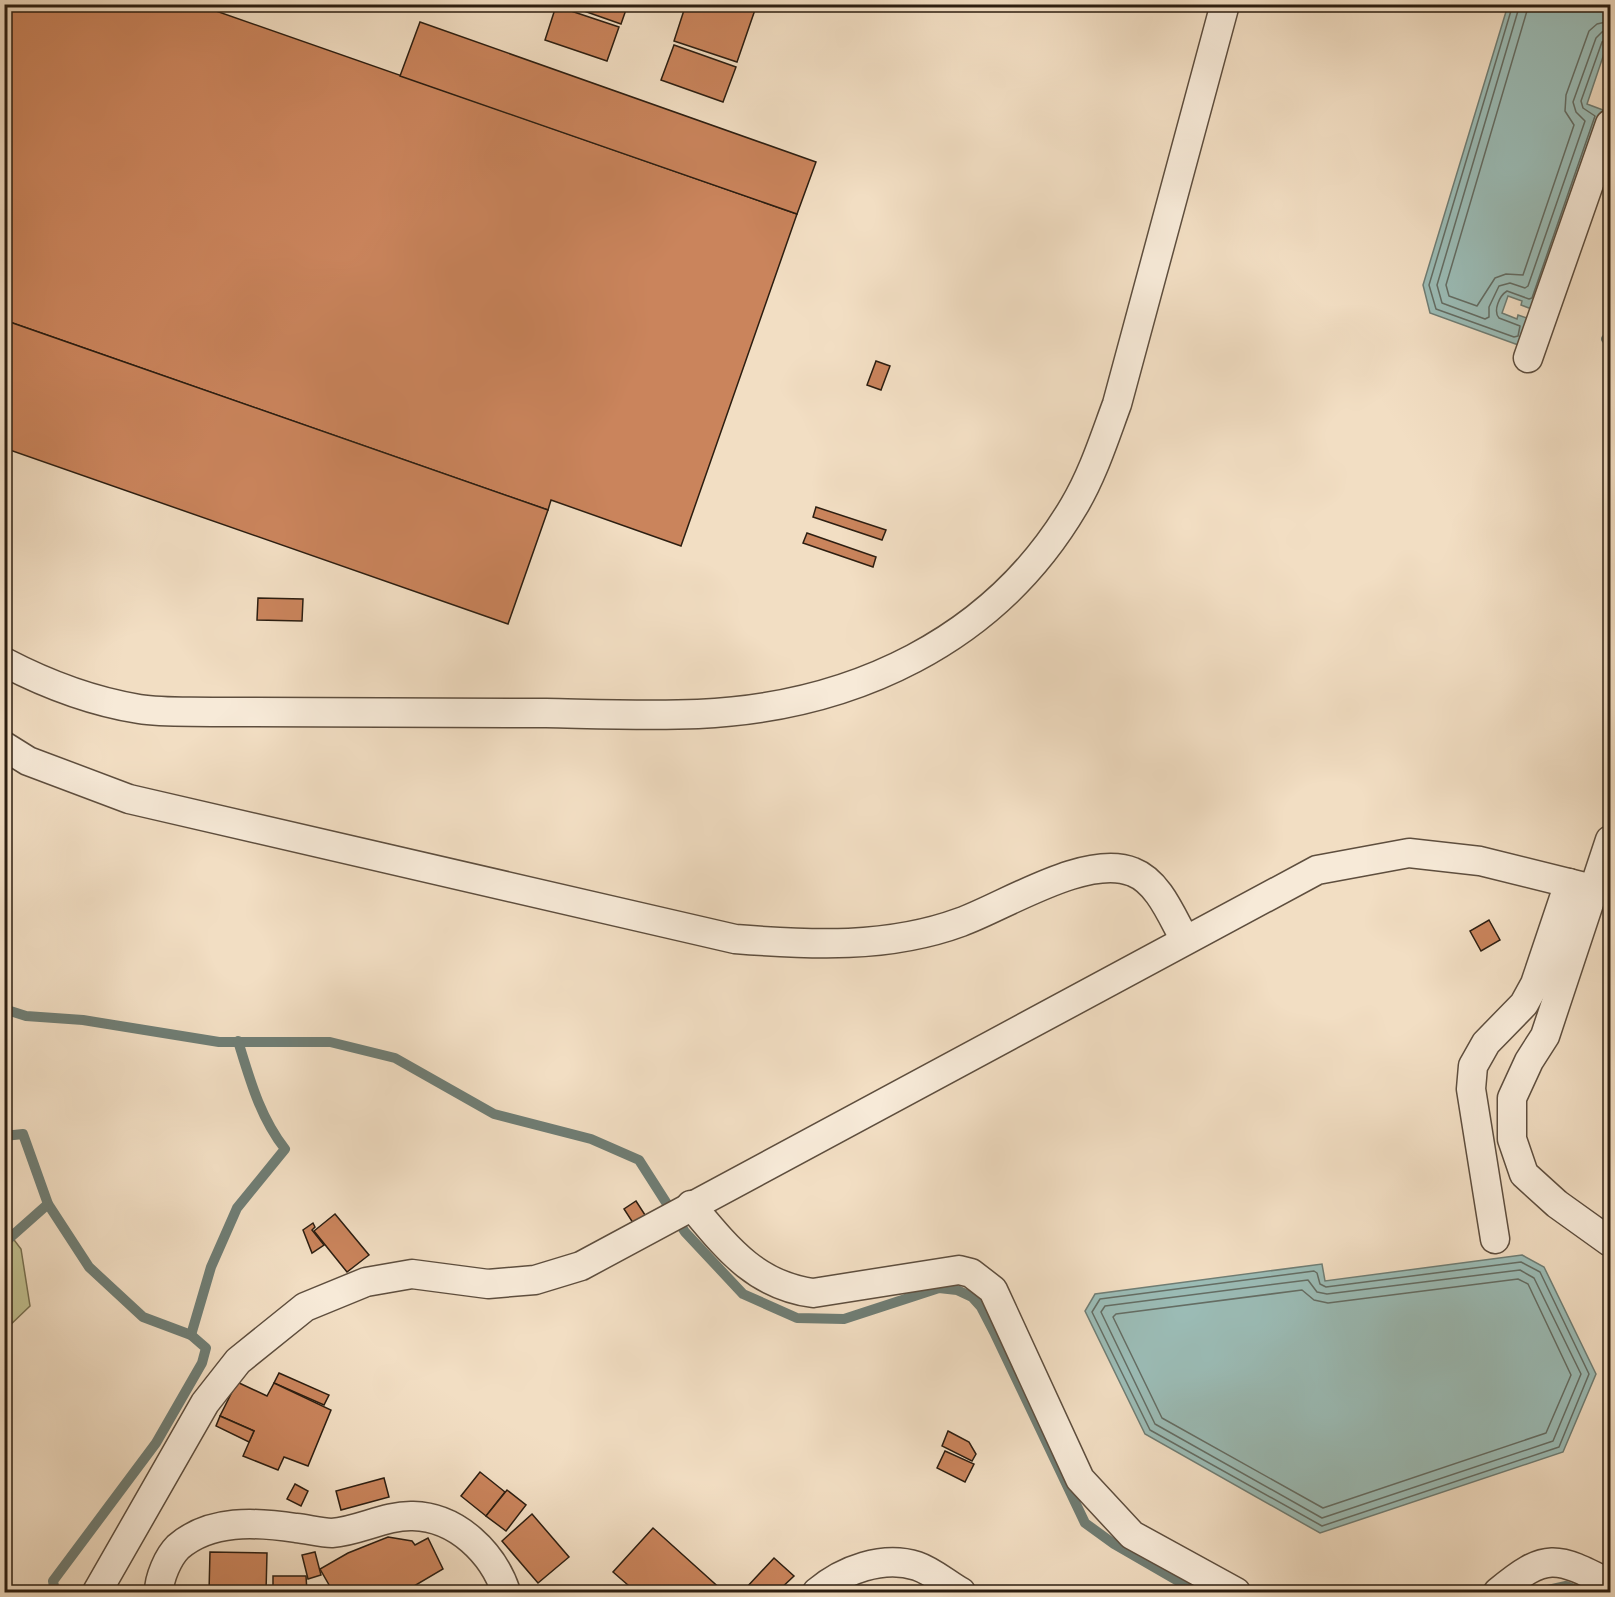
<svg xmlns="http://www.w3.org/2000/svg" width="1615" height="1597" viewBox="0 0 1615 1597" font-family="'Libre Caslon Text',serif">
<style>
.green{fill:#c0c090;stroke:#766f50;stroke-width:1.5}
.water{fill:#9bbcb6;stroke:#6f7d74;stroke-width:1.5}
.lines{fill:none;stroke-linecap:round;stroke-linejoin:round}
.shore{stroke:#646d64;stroke-width:1.5}
.stream{stroke:#6f7d74;stroke-width:10}
.building{fill:#ca845c;stroke:#2c1e11;stroke-width:1.5}
.minor-casing{stroke:#5e4e3e;stroke-width:31}
.minor{stroke:#f7ead8;stroke-width:28}
</style>
<rect width="100%" height="100%" fill="#f2dec3"/>
<filter id="stains"><feTurbulence type="fractalNoise" baseFrequency=".00333" numOctaves="4"/><feColorMatrix values="0 0 0 0 .2 0 0 0 0 .09 0 0 0 0 .02 0 0 0 .5 -.17"/></filter>
<radialGradient id="worn" r=".72"><stop offset=".6" stop-color="#630" stop-opacity="0"/><stop offset="1" stop-color="#630" stop-opacity=".3"/></radialGradient>
<!-- green -->
<path class="green" d="M 5,1228 L 21,1249 L 30,1306 L 5,1330 Z"/>
<!-- water -->
<g class="water">
<path d="M 1508,5 L 1610,5 L 1610,36 L 1587,104 L 1603,110 L 1534,310 L 1521,305 L 1522,301 L 1508,296 L 1502,313 L 1517,319 L 1518,315 L 1530,319 L 1521,346 L 1430,313 L 1423,285 Z"/>
<path d="M 1522,1255 L 1544,1267 L 1596,1374 L 1563,1452 L 1320,1533 L 1145,1434 L 1085,1311 L 1095,1294 L 1322,1264 L 1325,1281 Z"/>
</g>
<g class="lines">
<!-- shore -->
<g class="shore">
<path d="M 1513,4 L 1429,285 L 1436,309 L 1514,337 L 1518,336 L 1520,326 L 1499,318 C 1493,311 1499,296 1507,291 L 1529,299 L 1532,298 L 1595,116 L 1583,108 L 1581,101 L 1602,42 L 1610,37"/>
<path d="M 1520,4 L 1437,285 L 1442,303 L 1485,319 L 1489,317 L 1489,307 L 1499,286 L 1510,283 L 1525,288 L 1528,286 L 1585,121 L 1576,112 L 1573,102 L 1596,38 L 1602,32 L 1610,30"/>
<path d="M 1529,4 L 1446,285 L 1449,296 L 1477,306 L 1495,278 L 1506,274 L 1523,275 L 1574,125 L 1565,111 L 1566,95 L 1589,31 L 1597,24 L 1610,21"/>
<path d="M 1521,1262 L 1540,1272 L 1589,1374 L 1559,1447 L 1322,1526 L 1150,1430 L 1092,1312 L 1100,1299 L 1314,1271 L 1317,1273 L 1320,1284 L 1326,1287 Z"/>
<path d="M 1520,1270 L 1534,1278 L 1581,1374 L 1553,1441 L 1322,1518 L 1155,1424 L 1101,1312 L 1105,1306 L 1308,1280 L 1317,1292 L 1327,1294 Z"/>
<path d="M 1518,1279 L 1528,1284 L 1571,1375 L 1546,1433 L 1323,1508 L 1162,1418 L 1113,1317 L 1116,1314 L 1302,1290 L 1314,1300 L 1328,1303 Z"/>
</g>
<!-- stream -->
<g class="stream">
<path d="M 1606,339 L 1610,341"/>
<path d="M 4,1009 L 26,1016 L 83,1020 L 219,1042 L 330,1042 L 395,1058 L 494,1114 L 591,1139 L 639,1160 L 685,1232 L 743,1294 L 797,1318 L 844,1319 L 939,1288 L 957,1290 L 972,1297 L 981,1307 L 995,1334 L 1085,1523 L 1114,1544 L 1197,1592"/>
<path d="M 4,1136 L 23,1134 L 48,1204 L 89,1267 L 143,1317 L 191,1335 L 206,1348 L 202,1363 L 156,1443 L 53,1581 L 55,1592"/>
<path d="M 4,1243 L 48,1204"/>
<path d="M 191,1335 L 211,1267 L 237,1208 L 285,1149 C 260,1117 250,1080 238,1041"/>
<path d="M 1539,1592 L 1566,1586 L 1581,1592"/>
</g>
</g>
<!-- building -->
<g class="building">
<path d="M 4,4 L 196,4 L 797,214 L 681,546 L 551,500 L 548,510 L 4,320 Z"/>
<path d="M 564,4 L 628,4 L 621,24 Z"/>
<path d="M 686,4 L 757,4 L 737,62 L 674,41 Z"/>
<path d="M 556,6 L 619,27 L 607,61 L 545,40 Z"/>
<path d="M 420,22 L 816,162 L 797,214 L 400,76 Z"/>
<path d="M 674,45 L 736,67 L 723,102 L 661,80 Z"/>
<path d="M 4,320 L 548,510 L 508,624 L 4,448 Z"/>
<path d="M 876,361 L 890,366 L 881,390 L 867,385 Z"/>
<path d="M 816,507 L 886,530 L 882,540 L 813,517 Z"/>
<path d="M 807,533 L 876,557 L 873,567 L 803,543 Z"/>
<path d="M 258,598 L 303,599 L 302,621 L 257,620 Z"/>
<path d="M 1489,920 L 1500,940 L 1481,951 L 1470,931 Z"/>
<path d="M 636,1201 L 647,1218 L 635,1226 L 624,1209 Z"/>
<path d="M 335,1214 L 369,1255 L 347,1272 L 314,1231 Z"/>
<path d="M 313,1223 L 315,1227 L 312,1230 L 324,1245 L 312,1253 L 303,1230 Z"/>
<path d="M 279,1373 L 329,1395 L 324,1405 L 274,1383 Z"/>
<path d="M 237,1382 L 267,1396 L 274,1383 L 331,1410 L 308,1466 L 284,1457 L 278,1470 L 243,1456 L 254,1431 L 220,1416 Z"/>
<path d="M 220,1416 L 254,1431 L 249,1442 L 216,1426 Z"/>
<path d="M 948,1431 L 969,1442 L 976,1454 L 972,1461 L 942,1446 Z"/>
<path d="M 945,1451 L 974,1464 L 965,1482 L 937,1468 Z"/>
<path d="M 480,1472 L 505,1492 L 486,1516 L 461,1496 Z"/>
<path d="M 384,1478 L 389,1497 L 341,1510 L 336,1491 Z"/>
<path d="M 295,1484 L 308,1491 L 301,1506 L 287,1499 Z"/>
<path d="M 507,1490 L 526,1505 L 506,1531 L 486,1516 Z"/>
<path d="M 532,1514 L 569,1557 L 538,1583 L 502,1541 Z"/>
<path d="M 653,1528 L 724,1592 L 636,1592 L 613,1572 Z"/>
<path d="M 388,1537 L 412,1541 L 415,1545 L 428,1538 L 443,1569 L 404,1592 L 341,1592 L 338,1587 L 332,1590 L 320,1569 L 348,1553 Z"/>
<path d="M 210,1552 L 267,1553 L 266,1592 L 209,1592 Z"/>
<path d="M 315,1552 L 321,1575 L 308,1579 L 302,1555 Z"/>
<path d="M 774,1558 L 794,1576 L 777,1592 L 750,1592 L 746,1588 Z"/>
<path d="M 273,1576 L 306,1576 L 307,1592 L 273,1592 Z"/>
</g>
<g class="lines">
<defs>
<g id="minor">
<path d="M 1528,358 L 1610,124"/>
<path d="M 4,662 C 48,685 90,701 139,709 C 164,713 191,711 217,712 C 327,712 436,713 546,713 C 597,714 648,716 698,714 C 852,707 994,642 1074,506 C 1093,474 1104,439 1117,404 L 1225,4"/>
<path d="M 4,746 L 28,761 L 129,799 L 735,939 C 810,945 888,949 961,922 C 1005,906 1087,853 1133,872 C 1159,882 1172,917 1185,940"/>
<path d="M 1610,840 L 1545,1036 L 1529,1061 L 1512,1098 L 1512,1139 L 1524,1174 L 1557,1204 L 1610,1242"/>
<path d="M 691,1205 C 727,1248 755,1285 813,1293 L 959,1270 L 971,1273 L 993,1290 L 1080,1479 L 1132,1535 L 1236,1592"/>
<path d="M 1495,1239 L 1471,1089 L 1473,1066 L 1486,1043 L 1524,1004 L 1535,984 L 1569,883"/>
<path d="M 97,1592 L 205,1403 L 238,1361 L 305,1307 L 366,1282 L 412,1274 L 488,1284 L 535,1280 L 581,1266 L 1317,870 L 1409,853 L 1480,861 L 1593,889"/>
<path d="M 159,1592 C 159,1578 168,1557 178,1547 C 210,1519 256,1522 296,1528 C 307,1529 321,1533 332,1533 C 359,1531 386,1515 413,1516 C 457,1517 493,1553 506,1592"/>
<path d="M 817,1592 C 843,1570 883,1555 917,1566 C 932,1571 947,1584 961,1592"/>
<path d="M 1498,1592 C 1546,1552 1556,1556 1610,1584"/>
</g>
</defs>
<!-- minor casing -->
<use href="#minor" class="minor-casing"/>
<!-- minor -->
<use href="#minor" class="minor"/>
</g>
<!-- margin -->
<rect width="1615" height="1597" fill="none" stroke="#f2dec3" stroke-width="24"/>
<rect x="6" y="6" width="1603" height="1585" fill="none" stroke="#2c1e11" stroke-width="3"/>
<rect x="12" y="12" width="1591" height="1573" fill="none" stroke="#2c1e11" stroke-width="1.5"/>
<rect width="100%" height="100%" filter="url(#stains)"/>
<rect width="100%" height="100%" fill="url(#worn)"/>
</svg>
